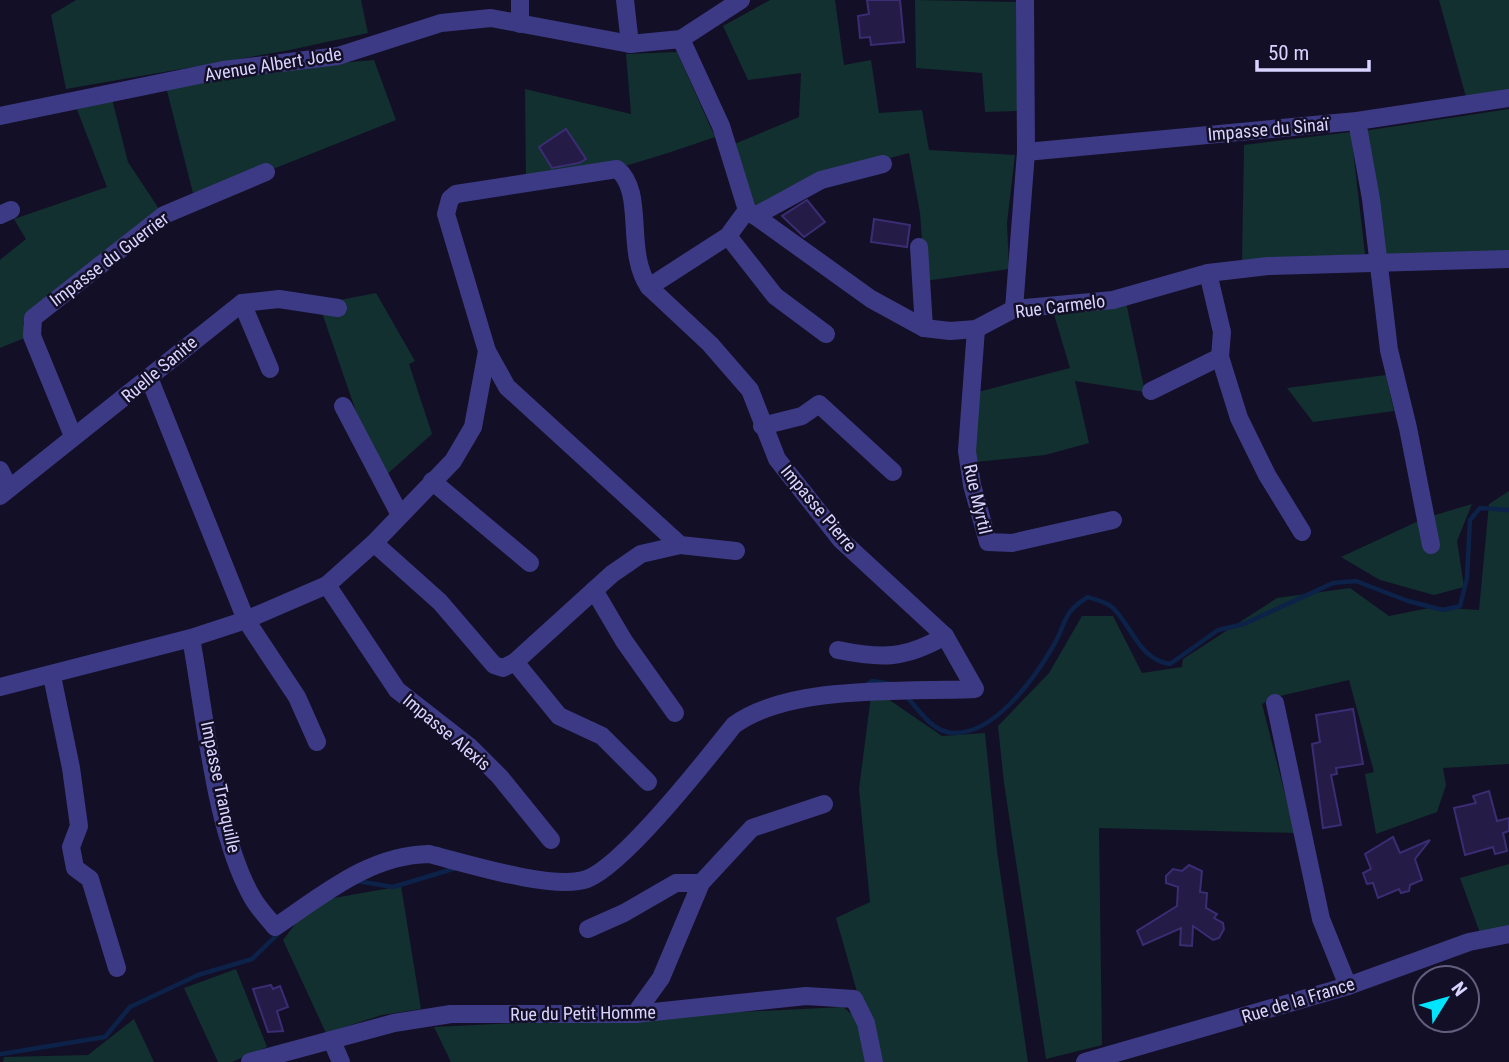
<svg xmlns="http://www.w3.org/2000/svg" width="1509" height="1062" viewBox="0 0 1509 1062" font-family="'Roboto Condensed',sans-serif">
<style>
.green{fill:#12302f}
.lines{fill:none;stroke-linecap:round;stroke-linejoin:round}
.stream{stroke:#0c2248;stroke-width:4.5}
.building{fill:#241b47;stroke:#3b2d73;stroke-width:2}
.minor{stroke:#3d3a85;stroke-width:18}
.labels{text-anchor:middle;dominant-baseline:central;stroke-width:5;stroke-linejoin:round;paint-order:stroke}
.street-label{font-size:18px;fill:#d9d4ff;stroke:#130f26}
</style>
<rect width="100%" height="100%" fill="#130f26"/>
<!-- green -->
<g class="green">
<path d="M 76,0 L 361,0 L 368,33 L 290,50 L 66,89 L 51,15 Z"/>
<path d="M 770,0 L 835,0 L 844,65 L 871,60 L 879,113 L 922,110 L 929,150 L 1015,155 L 1007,223 L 1009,269 L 925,281 L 920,213 L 909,153 L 818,177 L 752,210 L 732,145 L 799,117 L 801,73 L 748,80 L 723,26 Z"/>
<path d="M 915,0 L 1019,2 L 1017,111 L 985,112 L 982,73 L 916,68 Z"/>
<path d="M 1439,0 L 1509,0 L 1509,90 L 1466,97 Z"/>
<path d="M 677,52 L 715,137 C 653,159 591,178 526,187 L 525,89 L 631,114 L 626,54 Z"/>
<path d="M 374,60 L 396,120 L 278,167 L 193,193 L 166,87 L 261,70 Z"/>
<path d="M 112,99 L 128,162 L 161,212 L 33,309 L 23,323 L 27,337 L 0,348 L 0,260 L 26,239 L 14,219 L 107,187 L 76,107 Z"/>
<path d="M 1509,109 L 1509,254 L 1382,257 L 1363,131 Z"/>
<path d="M 1351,132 L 1365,254 L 1242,262 L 1244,145 Z"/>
<path d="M 376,293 L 415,361 L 409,364 L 432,434 L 385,476 L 372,458 L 319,304 Z"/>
<path d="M 1126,302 L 1145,392 L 1075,381 L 1089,443 L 1045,455 L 975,462 L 978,392 L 1070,368 L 1053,311 Z"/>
<path d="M 1386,375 L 1394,411 L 1313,422 L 1287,388 Z"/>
<path d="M 1509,491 L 1509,764 L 1443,768 L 1446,785 L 1437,812 L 1376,834 L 1365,774 L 1374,772 L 1349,680 L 1280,696 L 1262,704 L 1295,833 L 1099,828 L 1102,1045 L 1046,1059 L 1004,783 L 998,726 L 1049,673 L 1082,616 L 1113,616 L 1142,673 L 1182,667 L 1183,659 L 1277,598 L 1350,588 L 1389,616 L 1434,607 L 1479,610 L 1489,504 Z"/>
<path d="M 1472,504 L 1457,541 L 1464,587 L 1434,595 L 1380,580 L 1341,557 L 1425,518 Z"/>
<path d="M 872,688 L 942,736 L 985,733 L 997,851 L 1028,1062 L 877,1062 L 836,918 L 870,902 L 859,789 Z"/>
<path d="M 1509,864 L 1509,927 L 1480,933 L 1460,878 Z"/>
<path d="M 401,886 L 421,1009 L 382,1015 L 326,1033 L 283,940 L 312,902 Z"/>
<path d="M 236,969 L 267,1047 L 232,1062 L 218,1062 L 184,988 Z"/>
<path d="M 843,1007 L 859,1020 L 867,1062 L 451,1062 L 434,1027 Z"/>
<path d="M 134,1019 L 154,1062 L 3,1062 L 4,1057 L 88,1055 Z"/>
</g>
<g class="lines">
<!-- stream -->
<g class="stream">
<path d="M 865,686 L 872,681 L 892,684"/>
<path d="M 907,697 C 918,709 930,728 947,732 C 990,741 1034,679 1052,648 C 1067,624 1061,613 1088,597 C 1096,600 1107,602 1113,608 C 1133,628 1139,659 1170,664 L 1218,630 L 1244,624 L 1333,583 L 1356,581 L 1408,601 L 1443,610 L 1460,606 L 1467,578 L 1470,520 L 1480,508 L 1509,510"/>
<path d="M 357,881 L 393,887 L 456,868"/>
<path d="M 1,1054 L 105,1037 L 130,1007 L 198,975 L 252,959 L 280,932"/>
</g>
</g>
<!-- building -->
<g class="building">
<path d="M 867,0 L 900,0 L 904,42 L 871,45 L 870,37 L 860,38 L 858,16 L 869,14 Z"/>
<path d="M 566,129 L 586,159 L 579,163 L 552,168 L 539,147 Z"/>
<path d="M 807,200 L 825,222 L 804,237 L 782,216 Z"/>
<path d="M 874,219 L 910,225 L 907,247 L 871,242 Z"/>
<path d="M 1353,709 L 1363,764 L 1336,768 L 1337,774 L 1331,775 L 1341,825 L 1323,828 L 1312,744 L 1320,742 L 1316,715 Z"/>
<path d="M 1489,791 L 1497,821 L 1509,818 L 1509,831 L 1503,833 L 1507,851 L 1495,854 L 1493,847 L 1465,855 L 1454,808 L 1476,803 L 1473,796 Z"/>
<path d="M 1393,837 L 1400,853 L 1430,840 L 1415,859 L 1422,880 L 1410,885 L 1409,891 L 1401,893 L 1399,889 L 1378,898 L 1373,883 L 1367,884 L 1363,873 L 1371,869 L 1365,854 Z"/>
<path d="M 1189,865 L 1202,871 L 1200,892 L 1207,893 L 1206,908 L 1217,914 L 1214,918 L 1223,923 L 1224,929 L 1219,938 L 1213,940 L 1193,926 L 1192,946 L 1180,945 L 1181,928 L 1143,945 L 1137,931 L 1177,906 L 1178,887 L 1166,883 L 1166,876 L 1173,869 L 1182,871 Z"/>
<path d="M 271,985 L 273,989 L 280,986 L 288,1007 L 277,1011 L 283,1031 L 268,1032 L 253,989 Z"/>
</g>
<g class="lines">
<!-- minor -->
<g class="minor">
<path d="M 520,0 L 520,24"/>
<path d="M 625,0 L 630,44"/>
<path d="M 681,39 L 721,126 L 747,210 L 871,299 L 924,328 L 950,331 L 976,329 L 1014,309 L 1113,300 L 1208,273 L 1268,266 L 1509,259"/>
<path d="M 0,116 L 223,70 L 338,56 L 441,23 L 491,18 L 630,44 L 681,39 L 741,0"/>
<path d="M 1357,121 L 1371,199 L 1389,350 L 1408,428 L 1431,545"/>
<path d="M 1026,152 L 1357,121 L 1509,98"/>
<path d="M 0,215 L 11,210"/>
<path d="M 755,216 L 821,180 L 883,164"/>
<path d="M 728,236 L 775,296 L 826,334"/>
<path d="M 919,247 L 924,328"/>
<path d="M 242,303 L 270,369"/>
<path d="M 1014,309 L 1026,152 L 1025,0"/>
<path d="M 976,329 L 967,451 L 972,485 L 988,542 L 1012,543 L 1113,520"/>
<path d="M 487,351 L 507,387 L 680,545 L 736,551"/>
<path d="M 1220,357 L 1239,418 L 1267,475 L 1302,532"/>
<path d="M 150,380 L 246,620 L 297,697 L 317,742"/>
<path d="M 1151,391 L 1220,357 L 1222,332 L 1208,273"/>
<path d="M 343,406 L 400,515"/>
<path d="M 762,426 L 802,416 L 819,404 L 893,472"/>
<path d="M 73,436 L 32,336 L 33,318 L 164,215 L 266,172"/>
<path d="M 0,470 L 9,488"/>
<path d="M 432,481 L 530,563"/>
<path d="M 0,496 L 242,303 L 279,299 L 338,308"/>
<path d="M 374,543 L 440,602 L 494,665 L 503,668 L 515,662"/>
<path d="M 327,585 L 397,690 L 470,747 L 500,777 L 551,840"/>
<path d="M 594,590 L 624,641 L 675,713"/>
<path d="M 191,638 C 205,714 215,832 252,897 C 258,908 268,918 275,927 C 323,895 369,855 429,854 C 465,863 554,891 587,879 C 624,865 706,760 734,725 C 790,684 907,692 975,689 L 945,636 L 841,540 L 777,459 L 750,390 L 710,344 L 649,287 L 728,236 L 747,210"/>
<path d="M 838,650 C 882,659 905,659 945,636"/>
<path d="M 52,676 L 71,768 L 79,826 L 71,847 L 75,868 L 90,879 L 117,968"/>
<path d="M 0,687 L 191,638 L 246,620 L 327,585 L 374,543 L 453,461 L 473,427 L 487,351 L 446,214 L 450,199 L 456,194 L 617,169 C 646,192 624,251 649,287"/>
<path d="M 1275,703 L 1321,919 L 1348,986"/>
<path d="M 648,782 L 602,736 L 559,716 L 515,662 L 612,574 L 641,554 L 680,545"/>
<path d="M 588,929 L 624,913 L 676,883 L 701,883"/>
<path d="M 635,1014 L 661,978 L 701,883 L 752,828 L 824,804"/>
<path d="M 332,1041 L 341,1062"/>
<path d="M 250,1062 L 394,1023 L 451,1014 L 635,1014 L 806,996 L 854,999 L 866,1023 L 874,1062"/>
<path d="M 1085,1062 L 1348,986 L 1469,942 L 1509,934"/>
</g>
</g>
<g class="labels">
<!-- street labels -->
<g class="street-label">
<text transform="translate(273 64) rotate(-9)">Avenue Albert Jode</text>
<text transform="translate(1268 129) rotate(-5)">Impasse du Sinaï</text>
<text transform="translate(109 259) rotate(-37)">Impasse du Guerrier</text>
<text transform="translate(1060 306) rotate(-7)">Rue Carmelo</text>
<text transform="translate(159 369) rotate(-40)">Ruelle Sanite</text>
<text transform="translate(978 499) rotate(77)">Rue Myrtil</text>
<text transform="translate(819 508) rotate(50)">Impasse Pierre</text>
<text transform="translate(447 732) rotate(40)">Impasse Alexis</text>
<text transform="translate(221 787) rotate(78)">Impasse Tranquille</text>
<text transform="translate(1298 1000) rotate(-17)">Rue de la France</text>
<text transform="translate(583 1013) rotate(-1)">Rue du Petit Homme</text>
</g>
</g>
<!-- north arrow -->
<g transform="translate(1446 999) rotate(53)"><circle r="33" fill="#130f26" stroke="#625e7d" stroke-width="2"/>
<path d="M0-5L12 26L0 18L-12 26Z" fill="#00e5ff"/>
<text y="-10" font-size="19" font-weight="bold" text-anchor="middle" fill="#d9d4ff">N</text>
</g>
<!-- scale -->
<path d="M1257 60v10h112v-10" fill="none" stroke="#d9d4ff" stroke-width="3.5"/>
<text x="1268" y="60" font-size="21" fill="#d9d4ff" stroke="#130f26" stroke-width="5" paint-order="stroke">50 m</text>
</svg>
